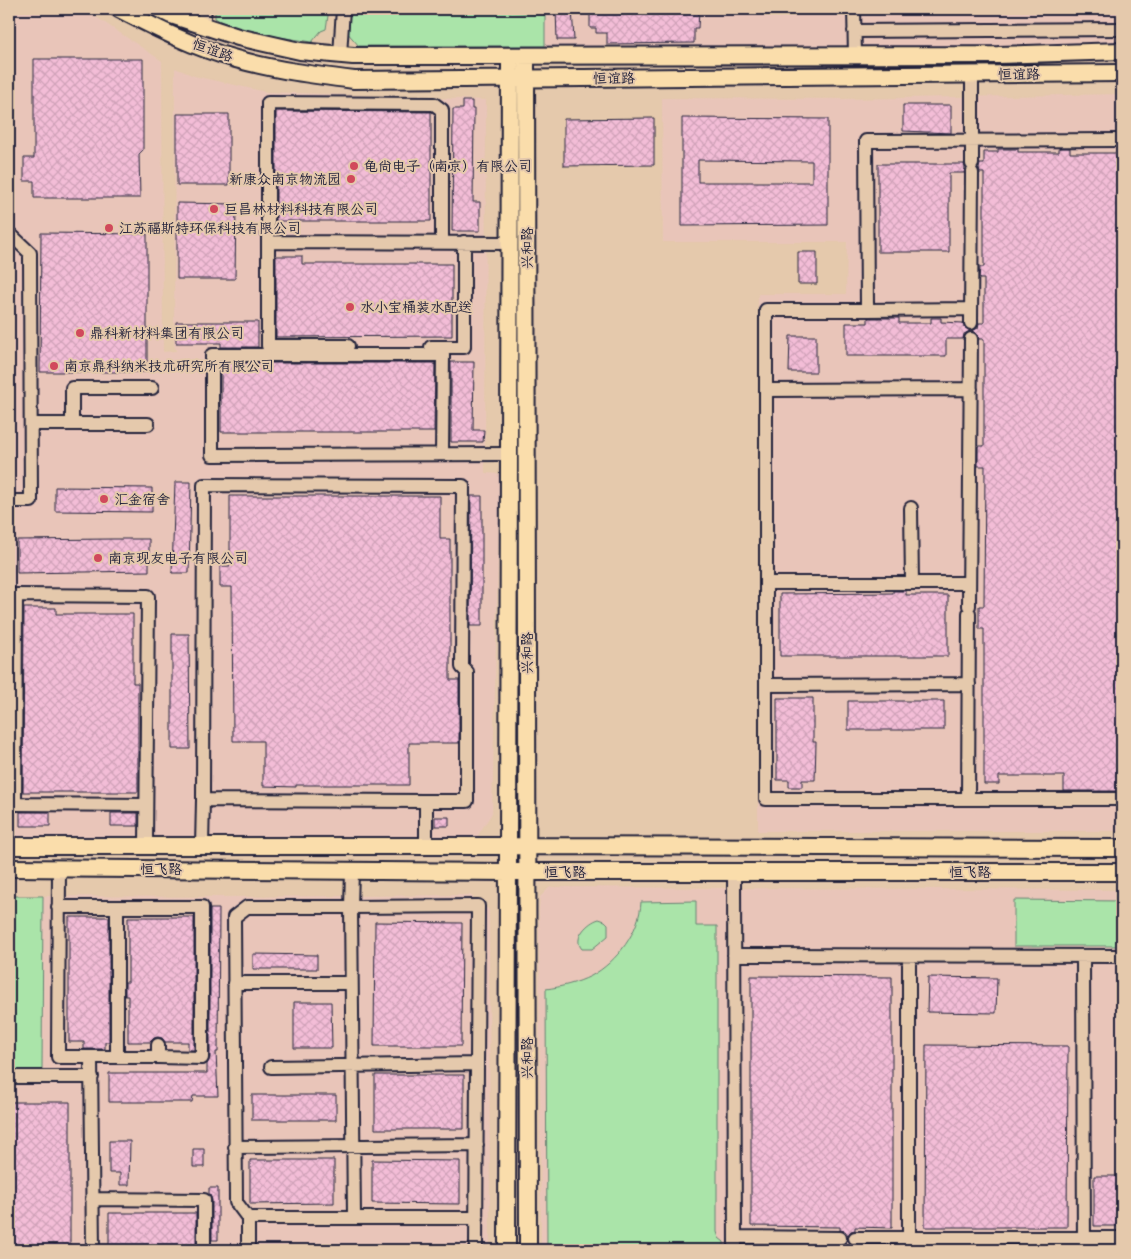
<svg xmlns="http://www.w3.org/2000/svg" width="1131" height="1259" viewBox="0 0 1131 1259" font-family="Delius,'LXGW WenKai TC',sans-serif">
  <defs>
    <pattern id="building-cross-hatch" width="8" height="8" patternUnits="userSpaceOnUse" patternTransform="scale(1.25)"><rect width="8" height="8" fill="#f3bdd7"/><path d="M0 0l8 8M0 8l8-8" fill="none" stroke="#d0a2b9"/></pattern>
  </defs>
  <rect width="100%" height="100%" fill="#e5c9ac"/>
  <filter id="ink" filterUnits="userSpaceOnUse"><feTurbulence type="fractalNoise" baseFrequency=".02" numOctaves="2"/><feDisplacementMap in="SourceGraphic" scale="10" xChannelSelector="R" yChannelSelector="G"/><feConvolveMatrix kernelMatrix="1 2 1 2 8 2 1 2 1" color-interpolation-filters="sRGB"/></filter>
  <g filter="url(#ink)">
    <path fill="#e9c5b9" d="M9,9h75l78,52 1,291 13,-1 -2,-7 1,-276 19,8 72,16 220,8 -1,373 15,1 -8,339 -15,24 -468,-1z
      M489,9h633v39l-577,-2v-31z
      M1122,94v737h-364v-537h88l1,-52h-184l-1,-144 183,1z
      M550,887l572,3v360h-581l-2,-340 1,-13z
      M470,895l19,15 1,340h-481v-180h33l1,-174 178,1z"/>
    <path fill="#aae4a9" stroke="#668372" d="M215,9h114l-3,20 -5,2 -9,11c-25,-4 -77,-10 -97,-24z
      M349,9h140l56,6v31h-186l-13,-15z
      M9,896h34l-1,174h-33z
      M1014,900l108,1v45h-108z
      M696,901v25h21v306l2,6 5,4v8h-177l-1,-261c15,-2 31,-6 45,-13 26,-14 49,-45 50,-74z
      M599,919l6,2 3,3v12l-16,13h-10c-10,-11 6,-27 17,-30z"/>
    <path fill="url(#building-cross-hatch)" stroke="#22223b" fill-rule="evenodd" d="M556,9h16l2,31h-17z
      M590,9l109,1 -1,18h-4v15l-87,1v-11h-11v-5h-6z
      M34,59h109v91l-4,4 1,44h-106v-17h-10v-23h10z
      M463,101h9v8h2l-1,93h7v29h-28l1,-122h10z
      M903,105h48v28l-48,-2z
      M276,111l155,1v109h-155z
      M177,114h52v71h-52z
      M654,118v47l-90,1v-47z
      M682,118l146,1v106l-146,1zM698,160l114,1v21h-114z
      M1059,148h11v5h52v638h-58v-15h-65v8h-15v-155h-5v-23h5l1,-140h-7v-20h6v-107h-5l-1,-4 -6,-4 6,-3 1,-5h5v-44h-5l1,-12h4v-94h-4l-1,-4 1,-5h4v-12h14v-3h20v3h41z
      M878,164h86l1,4 -1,5h-15v79h-71z
      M177,203l59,1 -1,75h-58z
      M41,233l106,1v138h-107z
      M798,252h19v32h-19z
      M276,256h26v8h150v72l-176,1z
      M868,318h31v5h32v-5h10v4l22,1 1,4 6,4 -6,3 -1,5h-17v17h-100v-33h22z
      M176,322h82v25h-37v-4h-45z
      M790,336h26v36h-27z
      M451,362h23l-1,68h11l-1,12h-32z
      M221,363h214l-1,69h-213z
      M175,482h16l-2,91h-17z
      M55,487l97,1v24l-97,-1z
      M230,496h210v43h10v141h9v63h-50v42h-113v2l-33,-1v-45h-30l-1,-154h-12v-21h10z
      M471,496h11v130h-12z
      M113,539h36v32l-132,2v-33z
      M893,591h13v4h42v61h-168v-62l113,-1z
      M24,608h32v6h77v69h5v109h-115z
      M172,634h17l1,115h-18z
      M777,698h36v44h3l-1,38h-13v7h-13v-7h-12z
      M848,701h96v29h-96z
      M20,812h30v14h-30z
      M111,813h27v13h-27z
      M435,817h14v9h-14z
      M210,909h9l-1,143h-2l2,44h-25l-1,6h-83v-29h98v-9l3,-6z
      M69,917h40v125h-4v7h-21v-7h-15z
      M128,917h66v133h-6v-8h-23l-3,-4 -4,-1 -4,1 -4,4h-22v-46h-3v-14h3z
      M375,922l87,1 -1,123h-87z
      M253,954l64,1v14h-64z
      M751,976l141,1v251l-37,-1v3l-4,1 -3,4 -3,-4 -5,-1v-3l-89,-1z
      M928,977l69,1 -1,35 -69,-1z
      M294,1002h37l1,46h-38z
      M926,1045l142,1 -1,181h-142z
      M375,1075h89v54h-89z
      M252,1095h84v25h-84z
      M9,1102h61v148h-61z
      M109,1141h21l-1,44h-9v-12h-11z
      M193,1149h11v18h-11z
      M250,1160h84v43l-84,1z
      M372,1160l88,1v43l-88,-1z
      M1094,1176h28v50h-28z
      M209,1188h9v52h-6v-40l-3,-7z
      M109,1213h87v37h-87z"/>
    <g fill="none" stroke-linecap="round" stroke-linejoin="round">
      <g stroke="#22223b" stroke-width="16">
        <path id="minor" d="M854,9l1,46
          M203,25l2,-16
          M854,31l268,-2
          M340,55l3,-46
          M972,75v89
          M1122,140l-256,1 1,169h-101v489h356
          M9,233l21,20 1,248h-22
          M268,242v-139l166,1 8,6v132
          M867,310l104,-1
          M971,323l1,-150
          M348,346h-80v-104l242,1
          M431,347h33v-105
          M766,390l205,-1
          M31,424h117
          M72,424v-36h80
          M442,454l1,-99h-231v100l297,-1
          M911,508l1,75
          M766,583h203
          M969,606l2,-267
          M766,685l203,-1
          M968,799l1,-186
          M426,801l-223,-1 1,-315 259,1 -1,181 5,5v129h-41v45
          M146,846l2,-250 -132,-1 -1,209 131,1
          M202,846l1,-46
          M59,869l-1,188h100v-12
          M734,872l1,378
          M58,907h144v151l-44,-1
          M734,955l388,1
          M909,956v294
          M1083,956l1,294
          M234,983h117
          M91,1057l2,193
          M117,1057v-150
          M271,1067l206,-3 -1,186
          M9,1077h83
          M235,1147l242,-2
          M92,1199l112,1v50
          M354,1217l-3,-310 127,-1 -1,158
          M248,1218h229
          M735,1237l105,1
          M855,1238h267
          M248,1250v-32l-12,-16 -2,-285 13,-10h104l1,-36"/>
      </g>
      <g stroke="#22223b" stroke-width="20">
        <path id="major" d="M119,9c37,19 76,39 117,50 39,11 78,16 118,21l768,-7
          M159,9l12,6 67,22 62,14 53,5 645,-1 124,-4
          M526,56l2,1194
          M9,846h499l614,2
          M9,868l500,4h613
          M507,1250l3,-1194"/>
      </g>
      <use href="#minor" stroke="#e5c9ac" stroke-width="12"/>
      <use href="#major" stroke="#faddab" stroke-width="16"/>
    </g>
  </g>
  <g fill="#d1495b" stroke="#e5c9ac" stroke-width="2">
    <circle cx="354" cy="166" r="5"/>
    <circle cx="351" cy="179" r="5"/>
    <circle cx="214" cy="209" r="5"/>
    <circle cx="109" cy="228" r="5"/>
    <circle cx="350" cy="307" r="5"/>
    <circle cx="80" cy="333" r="5"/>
    <circle cx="54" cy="366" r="5"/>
    <circle cx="104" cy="499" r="5"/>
    <circle cx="98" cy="558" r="5"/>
  </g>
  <g text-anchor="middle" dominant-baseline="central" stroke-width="4" stroke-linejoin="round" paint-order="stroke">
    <g font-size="14" fill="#22223b" stroke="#e5c9ac">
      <text transform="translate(213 50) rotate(20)">恒谊路</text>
      <text transform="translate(1019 74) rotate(-1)">恒谊路</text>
      <text transform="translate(614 78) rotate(-1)">恒谊路</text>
      <text transform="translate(527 248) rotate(-90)">兴和路</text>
      <text transform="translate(527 653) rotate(-90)">兴和路</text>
      <text x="161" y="869">恒飞路</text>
      <text x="565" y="872">恒飞路</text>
      <text x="970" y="872">恒飞路</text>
      <text transform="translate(527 1058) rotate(-90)">兴和路</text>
    </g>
    <g font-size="14" fill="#22223b" stroke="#e5c9ac" text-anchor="start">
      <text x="364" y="166">龟尚电子（南京）有限公司</text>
      <text x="341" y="179" text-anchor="end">新康众南京物流园</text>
      <text x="224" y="209">巨昌林材料科技有限公司</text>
      <text x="119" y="228">江苏福斯特环保科技有限公司</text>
      <text x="360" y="307">水小宝桶装水配送</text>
      <text x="90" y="333">鼎科新材料集团有限公司</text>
      <text x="64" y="366">南京鼎科纳米技术研究所有限公司</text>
      <text x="114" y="499">汇金宿舍</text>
      <text x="108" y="558">南京现友电子有限公司</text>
    </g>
  </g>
  <rect width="1131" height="1259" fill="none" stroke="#e5c9ac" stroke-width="30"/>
  <rect x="15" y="15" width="1101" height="1229" fill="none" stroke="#22223b" stroke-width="2" filter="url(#ink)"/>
</svg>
